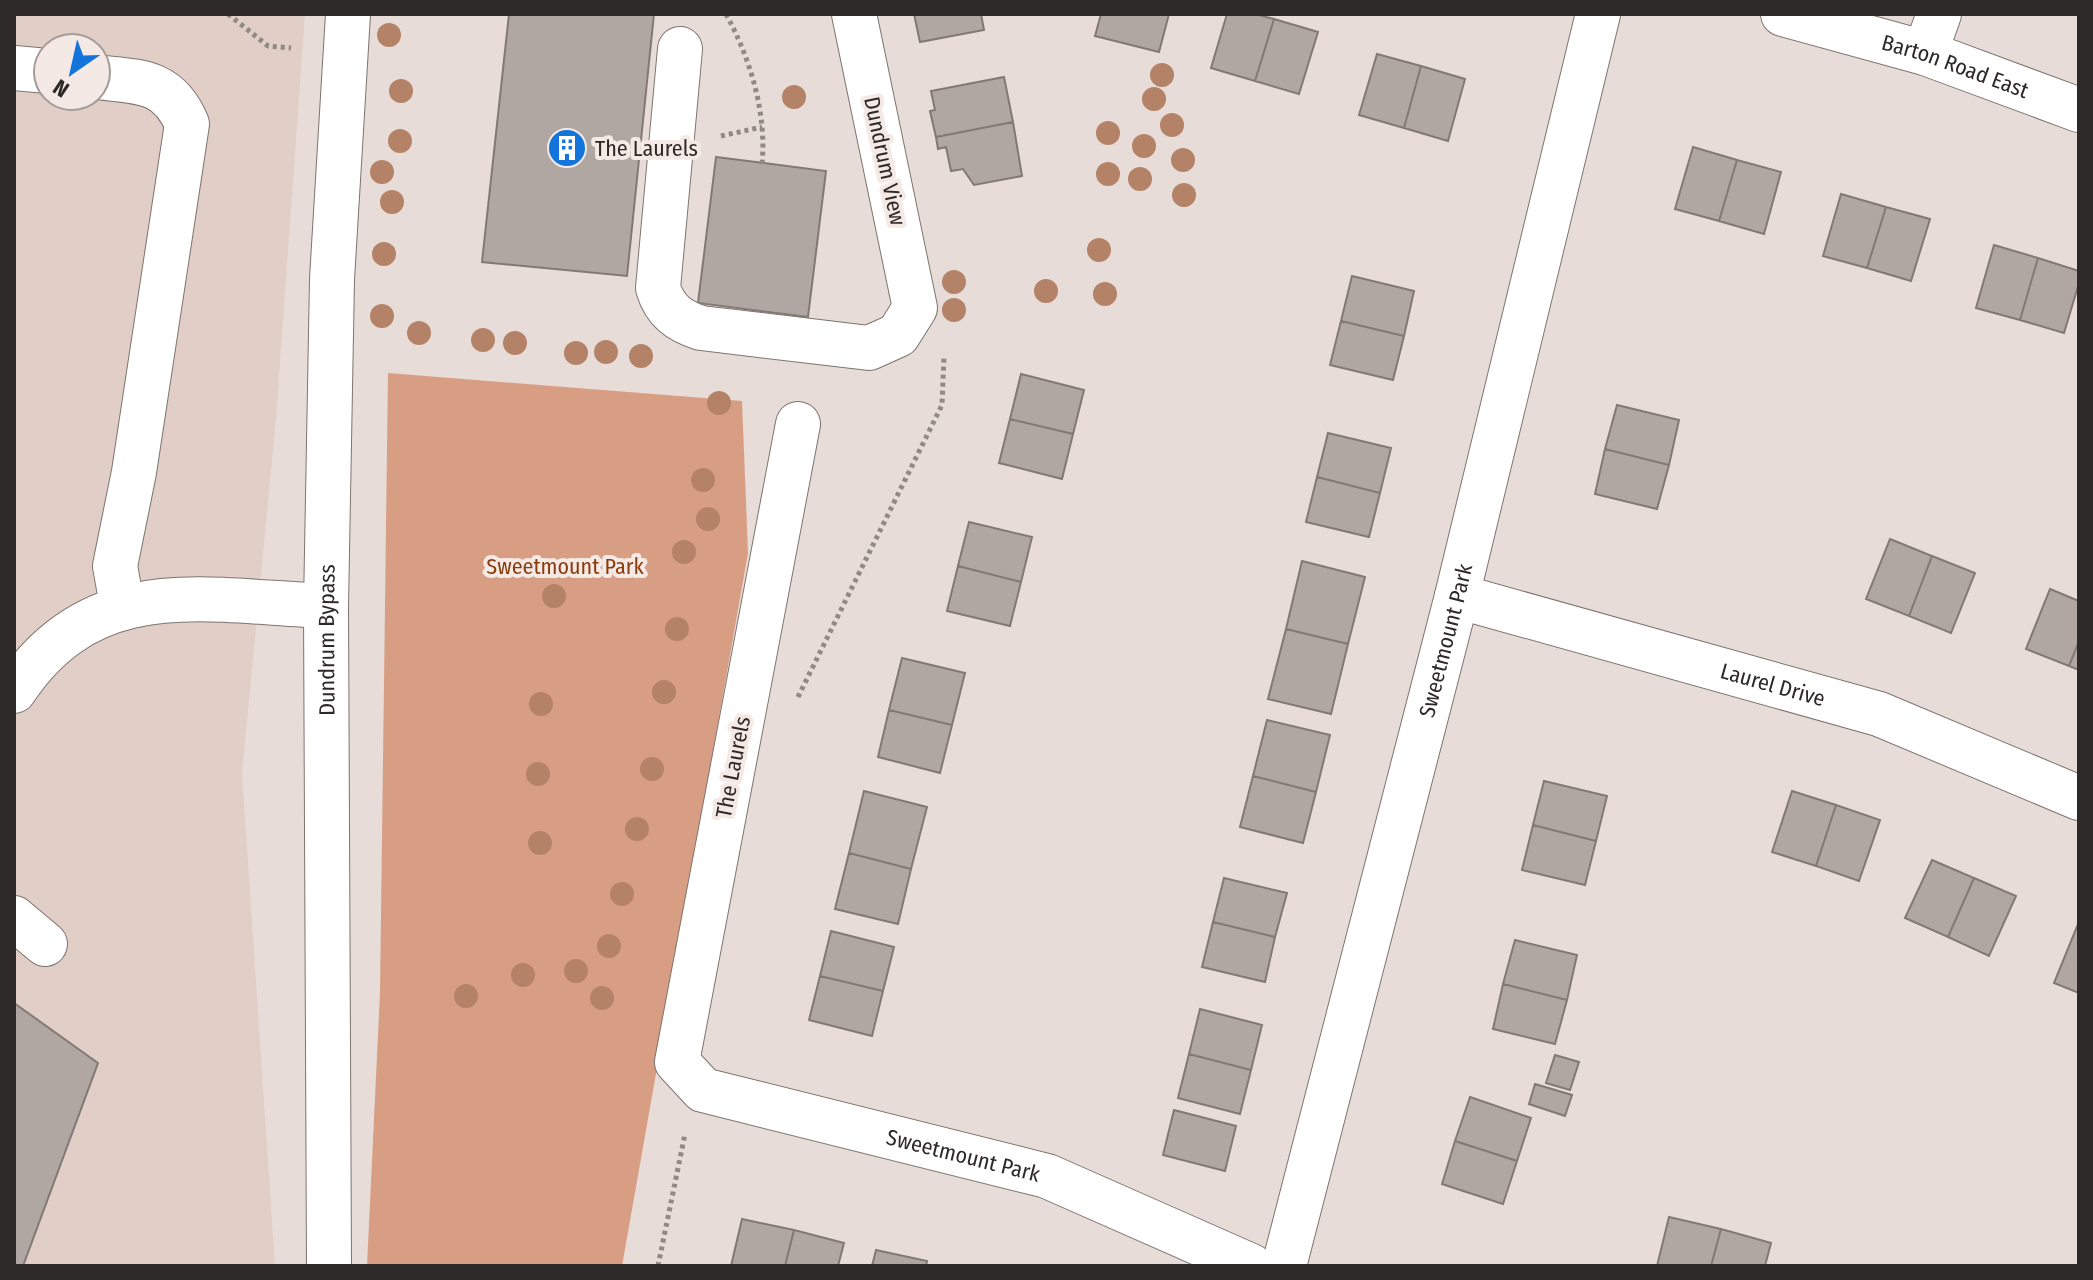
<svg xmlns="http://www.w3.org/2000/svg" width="2093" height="1280" viewBox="0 0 2093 1280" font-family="'Fira Sans Condensed',sans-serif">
  <rect width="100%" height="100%" fill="#e7dcd7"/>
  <path fill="#e1cec6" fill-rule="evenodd" d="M14,14h291l-29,404 -34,355 33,493h-261zM48,48h48v48h-48z"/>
  <path fill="#d79e84" d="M388,373l354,28 6,152 -126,713h-255l13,-273z"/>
  <path fill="#b1a7a2" stroke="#827975" stroke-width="2" d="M509,14h145l-27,262 -145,-14z
    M914,14h67l3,16 -64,12z
    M1101,14h68l-10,38 -64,-16z
    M1227,14h28l19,5 -19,62 -44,-13z
    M1274,19l44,13 -19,62 -44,-13z
    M1377,54l44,12 -17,62 -45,-13z
    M1421,66l44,13 -17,62 -44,-13z
    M1004,77l9,45 -77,15 -6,-26 5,-1 -4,-19z
    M1013,122l9,54 -48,9 -11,-16 -12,2 -5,-24 -8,2 -2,-12z
    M1693,147l44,13 -18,61 -44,-12z
    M716,157l110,14 -18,146 -110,-14z
    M1737,160l44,12 -17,62 -45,-13z
    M1841,194l45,13 -19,61 -44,-12z
    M1886,207l44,12 -19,62 -44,-13z
    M1994,245l44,13 -18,62 -44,-12z
    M2038,258l41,13v12l-15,50 -44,-13z
    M1352,276l62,15 -10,45 -63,-15z
    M1341,321l63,15 -11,44 -63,-15z
    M1021,374l63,16 -11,44 -63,-15z
    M1617,405l62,15 -10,45 -64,-16z
    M1010,419l63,15 -11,45 -63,-16z
    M1328,433l63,15 -11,45 -63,-16z
    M1605,449l64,16 -12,44 -62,-15z
    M1317,477l63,16 -11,44 -63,-15z
    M969,522l63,15 -11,45 -63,-16z
    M1890,539l42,17 -23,60 -43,-17z
    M1932,556l43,17 -24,60 -42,-17z
    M1302,561l63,16 -17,67 -62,-15z
    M958,566l63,16 -11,44 -63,-15z
    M2050,589l29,12v40l-10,25 -43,-17z
    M1286,629l62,15 -17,70 -63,-15z
    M2079,641v29l-10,-4z
    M902,658l63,15 -13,52 -63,-15z
    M889,710l63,15 -12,48 -62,-16z
    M1267,720l63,15 -14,57 -63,-16z
    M1253,776l63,16 -13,51 -63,-16z
    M1544,781l63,15 -11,45 -63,-16z
    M864,791l63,16 -16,62 -62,-16z
    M1792,791l44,14 -20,61 -44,-14z
    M1836,805l44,15 -21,61 -43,-15z
    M1533,825l63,16 -11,44 -63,-15z
    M849,853l62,16 -13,55 -63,-15z
    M1932,860l42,18 -26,59 -43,-19z
    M1224,878l63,15 -12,44 -62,-15z
    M1974,878l42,18 -27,60 -41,-19z
    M1213,922l62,15 -10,45 -63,-15z
    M2078,924h1v69l-25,-10z
    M831,931l63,16 -11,44 -63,-15z
    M1515,940l62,15 -10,45 -64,-16z
    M820,976l63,15 -11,45 -63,-16z
    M1503,984l64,16 -12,44 -62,-15z
    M14,1003l84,60 -75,203h-9z
    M1200,1009l62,16 -11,45 -62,-16z
    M1189,1054l62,16 -11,44 -62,-16z
    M1555,1055l24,7 -9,28 -24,-7z
    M1535,1084l37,11 -7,21 -36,-12z
    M1470,1097l61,21 -14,43 -62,-20z
    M1174,1110l62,16 -11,45 -62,-16z
    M1455,1141l62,20 -14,43 -61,-20z
    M1669,1217l52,12 -10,37h-54z
    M742,1219l52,11 -9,36h-54z
    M1721,1229l50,14 -6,23h-54z
    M794,1230l50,13 -6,23h-53z
    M876,1250l51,11 -1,5h-54z"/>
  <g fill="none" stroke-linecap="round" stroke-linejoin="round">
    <g stroke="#7e7470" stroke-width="46">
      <g id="minor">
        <path id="s1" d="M1783,14l142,39 154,57"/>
        <path d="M680,49l-22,239c7,23 21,33 43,40l168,20 29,-13 17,-27 -61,-294"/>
        <path d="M1925,53l14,-39"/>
        <path d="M14,68l34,3"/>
        <path d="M96,77c43,5 72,2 91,47l-53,348 -19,94 7,39"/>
        <path id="s2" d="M798,424l-121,638 26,28 344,86 204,90"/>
        <path id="s3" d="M1457,596l422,118 200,84"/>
        <path d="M14,691c79,-119 189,-90 312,-85"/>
        <path d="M14,918l31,26"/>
        <path id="s4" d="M1284,1266l173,-670 141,-582"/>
      </g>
    </g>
    <g stroke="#7e7470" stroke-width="46">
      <g id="major">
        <path id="s5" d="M329,1266l-3,-660 6,-327 16,-265"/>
      </g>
    </g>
    <path stroke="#918986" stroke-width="5" stroke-dasharray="4 4" stroke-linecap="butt" d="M228,14l40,32 23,2
      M726,14c24,44 41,99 36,150
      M721,136l41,-9
      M798,697l144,-292 2,-49
      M658,1266l27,-132"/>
    <use href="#minor" stroke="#fff" stroke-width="44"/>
    <use href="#major" stroke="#fff" stroke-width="44"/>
  </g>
  <g fill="#b48367">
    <circle cx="389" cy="35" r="12"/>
    <circle cx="1162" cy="75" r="12"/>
    <circle cx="401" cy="91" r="12"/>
    <circle cx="794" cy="97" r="12"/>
    <circle cx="1154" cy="99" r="12"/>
    <circle cx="1172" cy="125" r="12"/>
    <circle cx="1108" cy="133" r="12"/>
    <circle cx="400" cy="141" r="12"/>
    <circle cx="1144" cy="146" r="12"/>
    <circle cx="1183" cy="160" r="12"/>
    <circle cx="382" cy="172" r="12"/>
    <circle cx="1108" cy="174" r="12"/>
    <circle cx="1140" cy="179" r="12"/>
    <circle cx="1184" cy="195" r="12"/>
    <circle cx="392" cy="202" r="12"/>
    <circle cx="1099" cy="250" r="12"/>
    <circle cx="384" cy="254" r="12"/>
    <circle cx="954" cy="282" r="12"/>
    <circle cx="1046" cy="291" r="12"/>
    <circle cx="1105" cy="294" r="12"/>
    <circle cx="954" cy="310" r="12"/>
    <circle cx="382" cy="316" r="12"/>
    <circle cx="419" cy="333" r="12"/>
    <circle cx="483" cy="340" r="12"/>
    <circle cx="515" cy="343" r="12"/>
    <circle cx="606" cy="352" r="12"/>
    <circle cx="576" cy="353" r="12"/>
    <circle cx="641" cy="356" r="12"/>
    <circle cx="719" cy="403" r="12"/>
    <circle cx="703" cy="480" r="12"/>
    <circle cx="708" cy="519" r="12"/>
    <circle cx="684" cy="552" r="12"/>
    <circle cx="554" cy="596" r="12"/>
    <circle cx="677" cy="629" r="12"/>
    <circle cx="664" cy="692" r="12"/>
    <circle cx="541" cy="704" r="12"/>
    <circle cx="652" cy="769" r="12"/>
    <circle cx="538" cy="774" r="12"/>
    <circle cx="637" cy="829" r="12"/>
    <circle cx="540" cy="843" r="12"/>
    <circle cx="622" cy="894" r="12"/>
    <circle cx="609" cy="946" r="12"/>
    <circle cx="576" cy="971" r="12"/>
    <circle cx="523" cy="975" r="12"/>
    <circle cx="466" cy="996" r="12"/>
    <circle cx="602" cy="998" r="12"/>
  </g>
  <defs>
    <g id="building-disc" transform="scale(2)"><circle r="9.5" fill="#1374dc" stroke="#f4e9e5"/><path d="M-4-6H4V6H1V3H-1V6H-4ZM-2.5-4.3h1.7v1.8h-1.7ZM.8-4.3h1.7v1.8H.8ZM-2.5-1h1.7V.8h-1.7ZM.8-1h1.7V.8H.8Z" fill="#fff"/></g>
  </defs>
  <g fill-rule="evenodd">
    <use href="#building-disc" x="567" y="148"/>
  </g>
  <g text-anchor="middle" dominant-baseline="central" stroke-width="8" stroke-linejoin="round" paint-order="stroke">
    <g font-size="22" fill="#2d2928" stroke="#f4e9e5">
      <text stroke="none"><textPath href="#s1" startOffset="180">Barton Road East</textPath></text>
      <text transform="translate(885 161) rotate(78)">Dundrum View</text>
      <text stroke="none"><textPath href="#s5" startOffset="626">Dundrum Bypass</textPath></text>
      <text stroke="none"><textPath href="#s4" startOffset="646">Sweetmount Park</textPath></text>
      <text stroke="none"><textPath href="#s3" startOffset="328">Laurel Drive</textPath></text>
      <text transform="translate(733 767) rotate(-79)">The Laurels</text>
      <text stroke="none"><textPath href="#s2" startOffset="956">Sweetmount Park</textPath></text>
    </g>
    <g font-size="22" fill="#2d2928" stroke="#f4e9e5" text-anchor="start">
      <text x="595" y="148">The Laurels</text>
    </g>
    <g font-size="22" fill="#8b3b0c" stroke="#f4e9e5">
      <text x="565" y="566">Sweetmount Park</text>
    </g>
  </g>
  <rect width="2093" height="1280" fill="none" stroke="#2d2928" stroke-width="32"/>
  <g transform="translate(72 72) rotate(214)"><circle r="38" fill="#f4e9e5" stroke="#a49c99" stroke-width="2"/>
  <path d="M0-6L14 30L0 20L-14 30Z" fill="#1374dc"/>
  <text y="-12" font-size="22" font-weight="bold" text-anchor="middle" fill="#2d2928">N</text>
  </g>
</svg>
